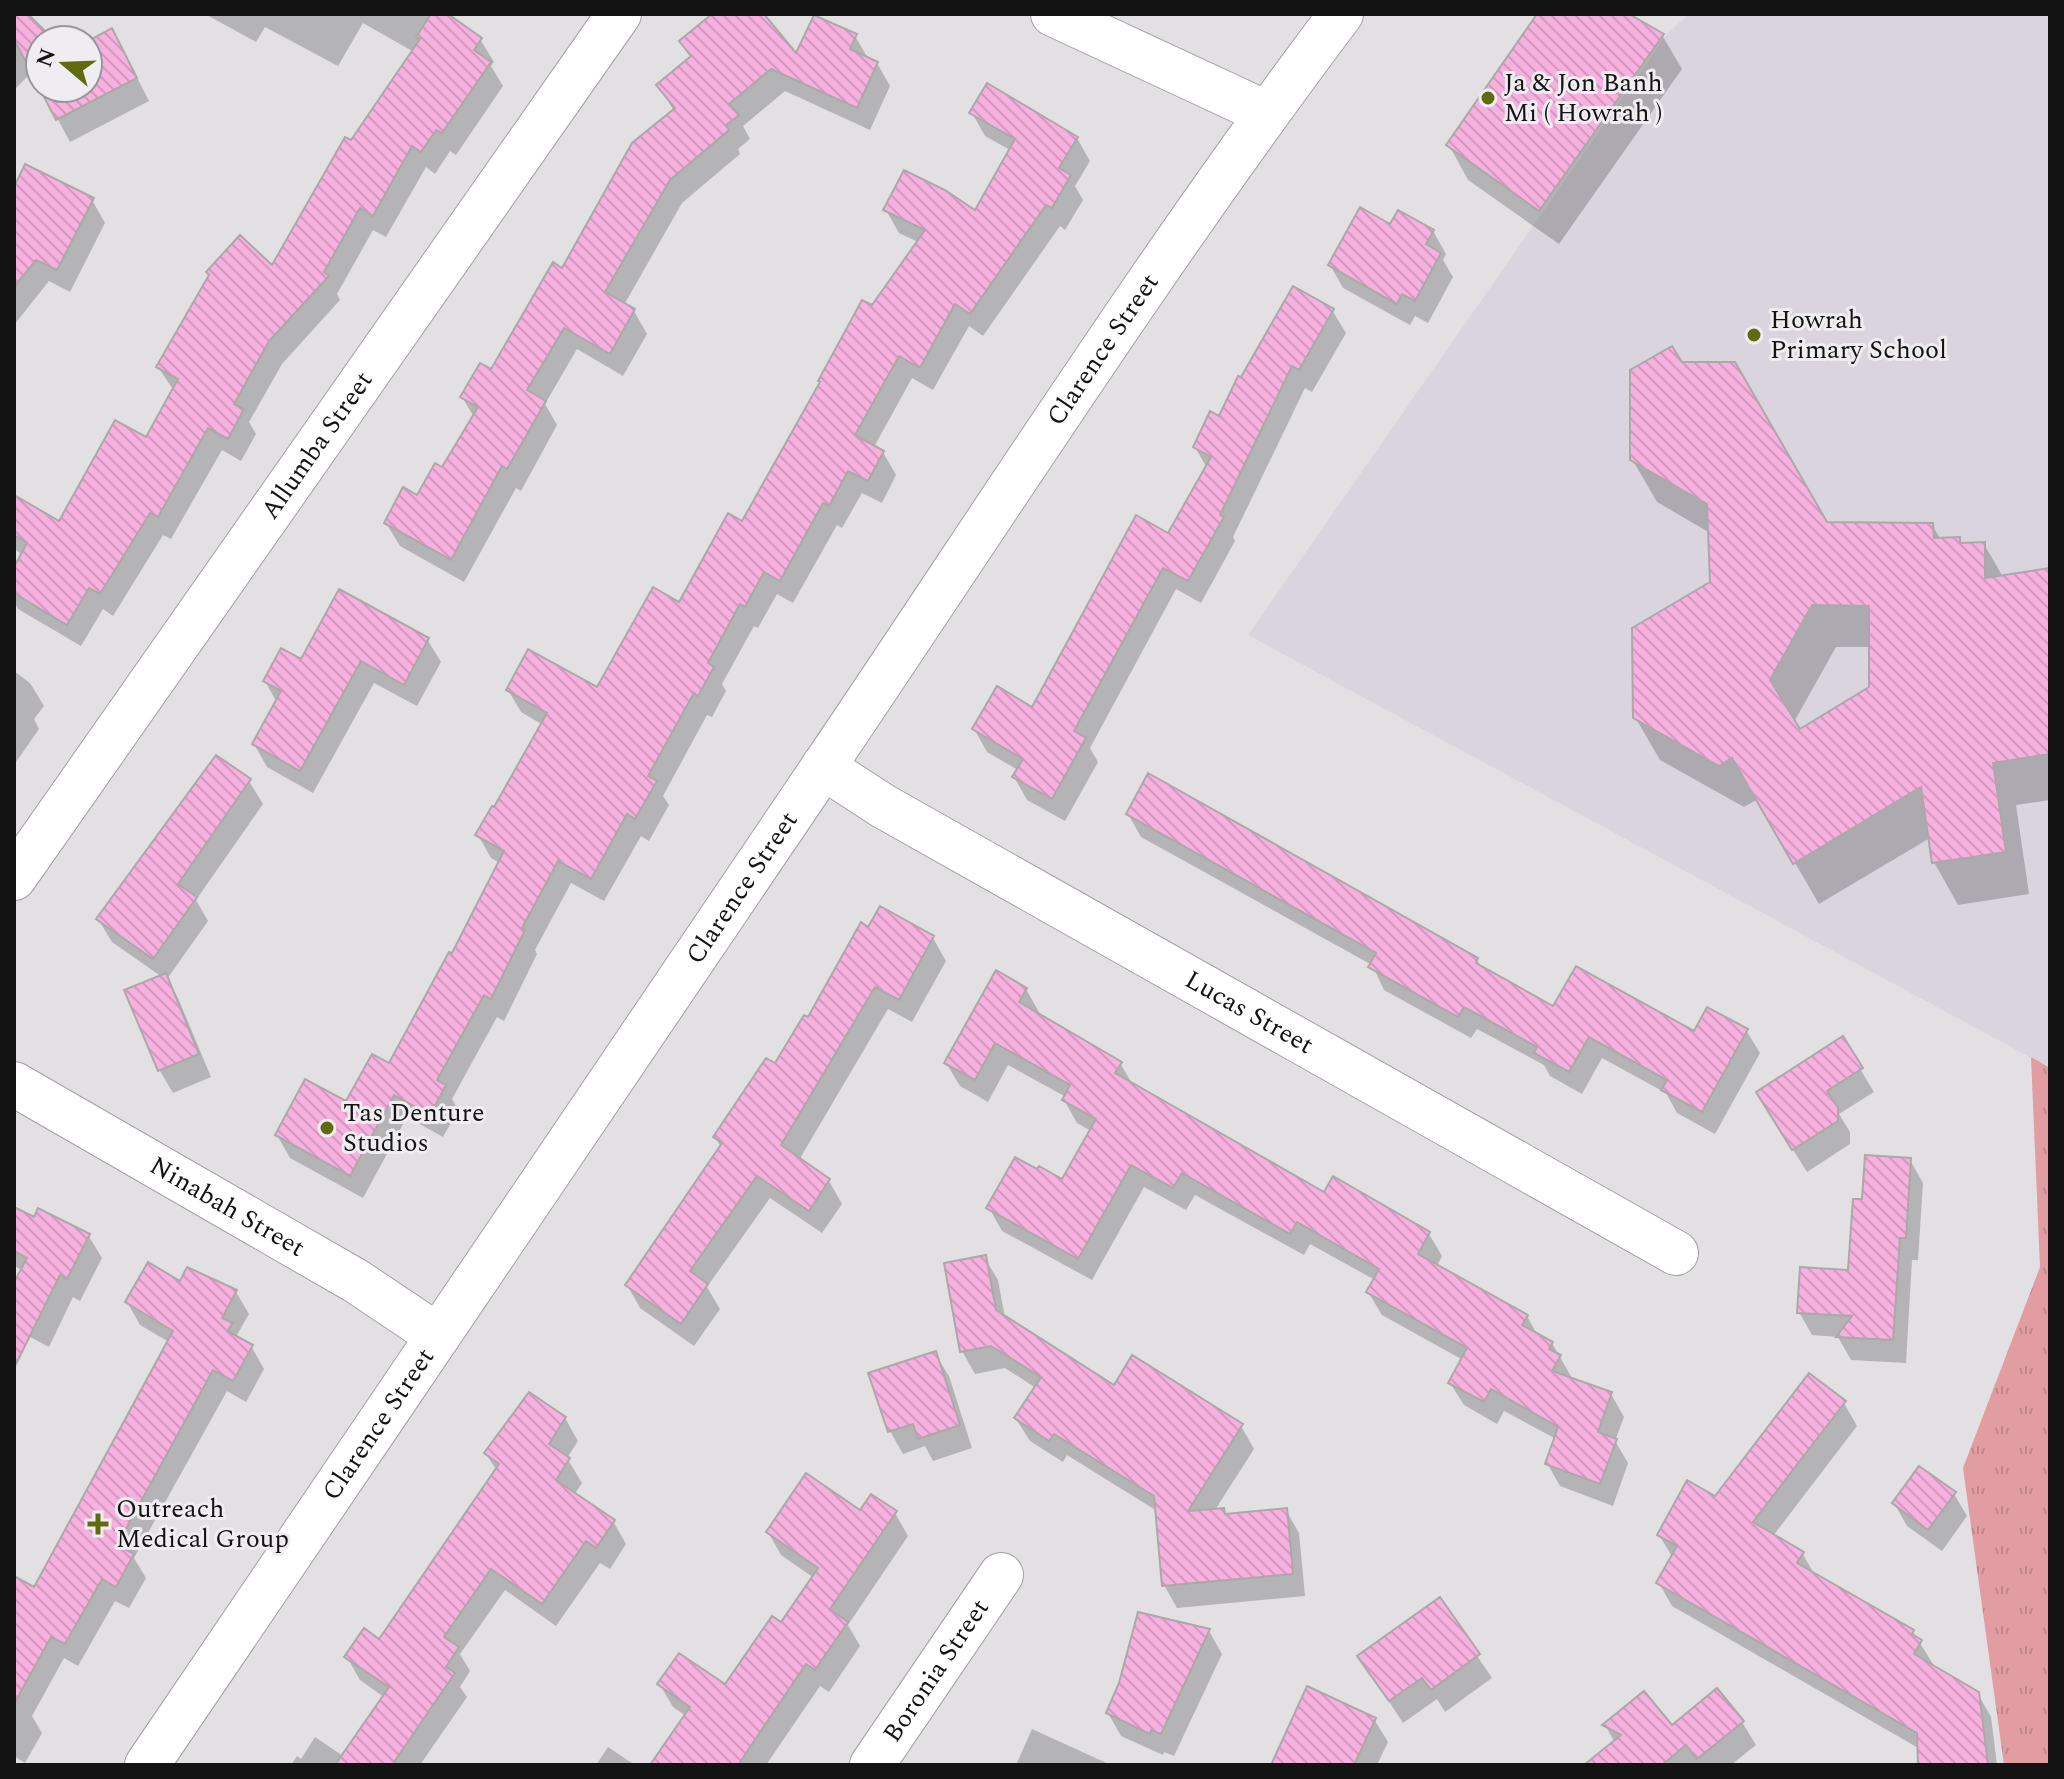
<svg xmlns="http://www.w3.org/2000/svg" width="2064" height="1779" viewBox="0 0 2064 1779" font-family="Spectral,serif">
  <defs>
    <pattern id="park-tufts" width="24" height="20" patternUnits="userSpaceOnUse" patternTransform="scale(2)"><rect width="24" height="20" fill="#e19da2"/><path d="M3 7l-1-3M5 7V3M7 7l1-3M15 17l-1-3M17 17v-4M19 17l1-3" fill="none" stroke="#c0868b"/></pattern>
    <pattern id="building-back-hatch" width="6" height="6" patternUnits="userSpaceOnUse" patternTransform="scale(2)"><rect width="6" height="6" fill="#f7b1de"/><path d="M-1 5l2 2M0 0l6 6M5-1l2 2" fill="none" stroke="#d397be"/></pattern>
  </defs>
  <rect width="100%" height="100%" fill="#e2e0e3"/>
  <path fill="#d9d4de" d="M1689,14h361v1054l-802,-433 419,-601z"/>
  <path fill="url(#park-tufts)" d="M2031,1057l19,11v697h-46l-41,-297 77,-201z"/>
  <path fill="#0003" fill-rule="evenodd" d="M14,14h11l26,26h-11v45l-7,-14 -19,19z
    M205,14h239l36,25 14,23 -3,4 12,20 -47,69 -6,-4 -15,23 -9,-7 -40,70 -13,-7 -36,64 3,6 -58,64 -33,58 7,12 -15,27 -19,-11 -51,89 -8,-4 -50,81 -10,-7 -22,37 -63,-37 -4,-8v-30l9,-16 -9,-6v-52l46,27 87,-84 27,-49 -16,-24 115,-99 78,-125 63,-91 -51,-29 -25,43 -73,-39 -9,15z
    M715,14h46l36,43 58,-21 14,24 8,3 13,23 -20,44 -85,-39 -42,35 7,13 -12,10 2,5 -58,49 -58,102 10,6 13,23 -24,42 -46,-27 -32,55 12,21 -36,66 -5,-3 -52,94 -64,-36 -14,-23 32,-25 25,-28 31,-53 -12,-20 30,-25 182,-261 -16,-26 33,-27 -9,-16z
    M1540,14h85l37,21 20,34 -123,175 -91,-64 -19,-35z
    M88,43l37,11 24,47 -79,41 -29,-54h47z
    M972,113l105,25 13,23 -15,25 8,14 -18,30 -5,-4 -77,110 -14,-10 -36,64 -21,-12 -38,69 9,5 13,23 -14,28 -20,-10 -20,35 -5,-3 -44,78 -16,-9 -19,34 -4,-2 -32,58 4,7 -14,26 -5,-2 -44,81 6,9 -20,36 -8,-5 -37,65 -33,-18 -36,67 2,4 -33,67 -7,-4 -45,82 6,11 -15,27 -36,-20 -44,81 -73,-40 -13,-23 70,-31 42,-38 64,-110 47,-93 -9,-5 -13,-23 17,-25 48,-85 -22,-13 -13,-22h90l81,-86 64,-80 130,-216 45,-66 -19,-9 -13,-23 89,3 35,-63 -25,-14z
    M14,191l78,9 13,23 -35,69 -21,-11 -35,44z
    M1391,227l42,4 13,23 -3,6 10,17 -25,46 -13,-7 -5,9 -67,-37 -13,-23z
    M1332,310l14,23 -34,59 -7,-4 -72,149 2,4 -34,62 -25,-14 -86,159 8,14 -33,59 -38,-21 -13,-23 4,-7 -31,-18 -13,-23 59,-20 136,-173 38,-68 -12,-21 25,-28 22,-39z
    M1681,364l145,160 106,1 9,15 18,-1 3,6 22,-1 19,33 47,-7v230l-34,5 13,89 -71,11 -24,-43 -4,-24 -111,66 -61,-105 -14,8 -84,-47 -25,-43 77,-134 -2,-50 -53,-31 -25,-43zM1836,647h35v42l-72,43 -5,-10z
    M427,639l14,23 -24,44 -43,-23 -61,110 -46,-26 -13,-23 23,-41 -12,-22 37,-19z
    M14,671l16,12 14,23 -10,13 5,10 -25,36z
    M249,781l14,23 -67,96 12,21 -41,58 11,19 33,79 -38,16 -13,-22 -33,-80 35,-14 -50,-35 -14,-23z
    M1128,814l349,146 6,10 71,39 141,24 51,-3 14,23 -45,81 -38,-21 -11,-20 -64,-35 -20,36 -32,-18 -6,-11 -67,-36 -6,9 -87,-48 -12,-25 -231,-128z
    M869,929l64,9 13,23 -34,61 -24,-13 -89,151 30,21 13,23 -20,29 -52,-35 -63,89 13,22 -26,37 -54,-38 -13,-23 94,-138 -6,-10 61,-71z
    M1026,989l13,23 -2,3 83,48 13,22 191,110 105,39 13,22 -5,10 90,50 11,20 14,7 21,37 38,14 13,23 -9,24 13,22 -15,43 -53,-20 -13,-23 9,-24 -52,-28 -7,13 -33,-19 -14,-22 13,-23 -81,-45 -14,-23 7,-12 -65,-36 -6,11 -109,-60 -9,15 -42,-23 -52,93 -90,-49 -13,-23 74,-26 28,-51 -14,-8 -13,-23 2,-3 -58,-32 -20,37 -28,-16 -14,-23z
    M1842,1039l32,53 -35,22 11,18v12l-43,28 -36,-57z
    M1910,1160l13,23 -5,77h-6l-6,103 -55,-3 -13,-23 -26,-2 -13,-23 51,-40 14,-71z
    M14,1209l21,11 53,15 14,23 -22,43 -7,-4 -24,50 -32,-17 -3,-4v-39l8,-17 -8,-4z
    M984,1257l14,23 7,38 109,69 127,39 13,23 -39,61h8l3,6 60,-6 13,23 6,63 -128,12 -13,-23 -7,-74 -90,-56 -4,7 -33,-21 -14,-22 20,-31 -31,-20 -30,6 -13,-23z
    M181,1283l55,9 13,22 -12,21 4,6 10,5 13,23 -18,33 -19,-11 -93,167 12,20 -17,30 -14,-7 -37,65 -14,-8 -32,58 10,17 -17,30 -11,-7v-178l20,12 135,-248 -29,-17 -13,-23z
    M935,1354l14,22 23,72 -39,13 -8,-15 -22,8 -13,-23z
    M1844,1403l13,23 -84,110 29,17 14,24 97,55 20,32 -1,3 46,27 13,23 6,48h-74l-3,-16 -248,-143 -13,-23 14,-25 -14,-23 57,-37z
    M565,1418l13,23 -11,17 15,25 -8,12 39,26 13,23 -16,25 -10,-6 -44,63 -51,-36 -45,64 10,17 -10,16 7,10 -47,68h-129l6,-9 4,3 14,-22 28,19 41,-59 -24,-17 -13,-23 33,-16 117,-170 -11,-17z
    M1954,1494l13,22 -25,35 -35,-25 -13,-23z
    M860,1512l35,1 13,23 -60,89 12,21 -31,46 -9,-6 -54,79h-113l33,-49 -13,-9 -13,-22 66,1 55,-61 33,-47 -33,-23 -13,-23z
    M1439,1600l53,78 -47,34 -8,-13 -34,24 -43,-66z
    M1209,1631l13,23 -48,102 -10,-4 -1,3 -42,-19 -13,-23z
    M1374,1719l14,23 -11,23h-104z
    M1742,1722l14,23 -25,20h-139l23,-22 -10,-18 66,3z
    M1032,1729l79,36h-95z
    M608,1747l27,18h-39z"/>
  <path fill="url(#building-back-hatch)" stroke="#aca8aa" stroke-width="2" fill-rule="evenodd" d="M14,14h14l26,26h-14v48h48v-47l24,-13 25,50 -81,42 -42,-81z
    M431,14h17l34,24 -8,12 17,12 -49,71 -6,-3 -15,22 -9,-6 -39,70 -13,-8 -36,64 5,4 -60,65 -35,63 10,5 -16,30 -20,-11 -50,89 -8,-4 -50,81 -11,-6 -22,37 -53,-32v-26l13,-24 -13,-8v-40l45,26 56,-101 31,17 32,-58 -22,-12 53,-92 -3,-3 34,-37 32,30 73,-128 6,3 69,-101 -4,-2z
    M712,14h52l32,39 18,-38 43,19 -7,15 28,13 -21,46 -86,-39 -42,35 10,11 -13,10 3,5 -59,50 -65,112 30,17 -25,45 -46,-26 -37,62 19,11 -39,68 -5,-3 -51,94 -67,-37 19,-36 14,8 18,-32 7,4 36,-60 -18,-10 20,-34 11,6 62,-107 9,6 70,-125 43,-35 -19,-23 35,-29 -12,-15z
    M1537,14h92l35,20 -125,177 -93,-66z
    M987,83l91,54 -19,31 12,7 -19,33 -6,-3 -76,109 -15,-10 -35,64 -21,-12 -44,79 29,16 -16,30 -20,-10 -19,35 -6,-3 -43,78 -16,-9 -19,35 -5,-3 -32,59 6,4 -16,29 -4,-3 -46,83 9,5 -22,38 -8,-5 -36,65 -33,-18 -36,67 3,2 -34,69 -7,-4 -47,85 9,5 -16,30 -36,-20 -44,81 -75,-41 30,-56 41,22 26,-47 17,9 60,-111 3,1 52,-102 -29,-16 17,-29 2,1 53,-94 -41,-23 22,-41 69,38 56,-100 26,15 49,-89 14,8 78,-139 -2,-1 44,-81 10,5 53,-75 -42,-20 21,-40 41,20 30,20 40,-71 -46,-26z
    M25,164l69,34 -37,72 -21,-10 -22,27v-100z
    M1360,207l30,17 8,-14 36,20 -8,14 15,9 -26,48 -13,-7 -5,10 -69,-39z
    M1293,286l41,23 -35,61 -7,-4 -72,149 4,2 -36,64 -25,-13 -89,163 12,7 -34,61 -40,-22 11,-18 -51,-30 25,-43 35,21 104,-192 32,18 43,-76 -18,-10 17,-36 9,5 19,-40 3,1z
    M1672,346l10,16h53l92,160 106,1 1,15 26,-1v6l25,-1v36l65,-10v186l-57,9 13,89 -74,11 -11,-76 -128,77 -61,-106 -13,8 -86,-48 -1,-90 78,-46 -3,-78 -77,-44v-90zM1812,605l57,1v81l-69,42 -30,-49z
    M339,589l90,49 -25,47 -43,-24 -61,110 -48,-27 29,-53 -18,-10 18,-33 20,11z
    M216,755l35,24 -73,105 19,13 -44,62 -57,-40z
    M1148,773l330,185 -2,5 77,43 23,-40 118,65 13,-24 41,22 -46,83 -41,-22 6,-10 -78,-43 -20,35 -35,-19 3,-6 -73,-40 -6,10 -90,-50 8,-14 -250,-139z
    M880,906l54,30 -35,64 -24,-13 -94,158 49,34 -21,32 -52,-35 -67,95 18,13 -27,40 -56,-39 97,-142 -9,-6 53,-79 9,5 29,-48 4,2 53,-95 7,5z
    M996,970l31,18 -8,14 103,60 -7,11 209,119 9,-16 97,56 -12,22 110,61 -6,10 31,17 -4,7 12,6 -9,16 60,21 -14,40 19,7 -17,45 -55,-20 13,-37 -67,-38 -7,13 -36,-19 19,-35 -101,-56 13,-23 -82,-47 -7,12 -108,-61 -9,15 -42,-23 -53,94 -92,-51 29,-51 22,12 2,-3 23,13 34,-60 -34,-19 8,-15 -75,-42 -20,37 -31,-17z
    M166,973l33,81 -41,17 -34,-81z
    M1843,1036l20,32 -36,23 11,17v13l-46,29 -36,-58z
    M1865,1155l46,3 -5,80h-6l-7,102 -57,-3 16,-21 -55,-3 3,-46 48,3 5,-71h9z
    M14,1207l20,10 4,-9 52,26 -23,45 -7,-4 -46,93v-86l13,-24 -13,-7z
    M986,1255l10,55 118,75 18,-30 111,69 -55,87 36,-3 1,6 62,-6 6,66 -131,12 -8,-90 -100,-62 -5,7 -35,-23 27,-41 -50,-31 -31,6 -16,-89z
    M148,1262l32,19 7,-14 50,23 -15,28 11,5 -6,8 26,14 -20,36 -20,-11 -96,175 17,9 -18,33 -14,-8 -37,65 -14,-7 -37,67v-128l20,11 139,-256 -48,-29z
    M936,1351l24,74 -42,14 -5,-15 -25,8 -20,-59z
    M1809,1373l37,28 -93,121 51,30 -7,11 117,67 -2,4 10,6 -8,14 65,38 9,73h-70l-1,-32 -261,-150 21,-37 -20,-11 30,-55 28,16z
    M529,1392l37,25 -17,27 21,14 -14,22 59,40 -19,28 -10,-7 -44,63 -51,-35 -47,68 15,10 -13,20 9,6 -63,92h-57l54,-78 -45,-30 20,-29 15,11 120,-175 -15,-11z
    M1919,1466l37,26 -28,38 -36,-27z
    M806,1473l54,37 11,-16 26,17 -67,98 18,13 -33,48 -9,-6 -68,101h-88l40,-58 -33,-23 22,-31 46,31 47,-68 9,6 37,-54 -52,-36z
    M1440,1597l40,57 -49,36 -9,-12 -33,23 -32,-45z
    M1138,1612l72,17 -49,105 -10,-4 -1,4 -44,-21 13,-30z
    M1307,1686l69,32 -22,47h-83z
    M1717,1688l27,33 -47,38 -11,-14 -24,20h-78l37,-30 -19,-10 42,-34 28,34z"/>
  <g fill="none" stroke-linecap="round" stroke-linejoin="round">
    <g stroke="#a1a0a3" stroke-width="46">
      <g id="minor">
        <path d="M1053,14l213,99"/>
        <path id="s1" d="M823,767l60,39 793,447"/>
        <path id="s2" d="M14,878l605,-864"/>
        <path id="s3" d="M14,1084l342,197 82,55"/>
        <path id="s4" d="M872,1765l129,-190"/>
      </g>
    </g>
    <g stroke="#a1a0a3" stroke-width="46">
      <g id="secondary">
        <path id="s5" d="M147,1765c225,-332 451,-663 675,-996 171,-253 335,-511 519,-755"/>
      </g>
    </g>
    <use href="#minor" stroke="#fff" stroke-width="44"/>
    <use href="#secondary" stroke="#fff" stroke-width="44"/>
  </g>
  <g fill="#626a0f" stroke="#efedf1" stroke-width="3">
    <circle cx="1488" cy="98" r="8"/>
    <circle cx="1754" cy="335" r="8"/>
    <circle cx="327" cy="1128" r="8"/>
    <path d="M94 1512h8v8h8v8h-8v8h-8v-8h-8v-8h8z"/>
  </g>
  <g text-anchor="middle" dominant-baseline="central" stroke-width="6" stroke-linejoin="round" paint-order="stroke">
    <g font-size="26" fill="#131314" stroke="#efedf1" text-anchor="start">
      <text x="1504" y="83">Ja &amp; Jon Banh<tspan x="1504" dy="30">Mi ( Howrah )</tspan></text>
      <text x="1770" y="320">Howrah<tspan x="1770" dy="30">Primary School</tspan></text>
      <text x="343" y="1113">Tas Denture<tspan x="343" dy="30">Studios</tspan></text>
      <text x="116" y="1509">Outreach<tspan x="116" dy="30">Medical Group</tspan></text>
    </g>
    <g font-size="26" fill="#131314" stroke="#efedf1">
      <text stroke="none"><textPath href="#s5" startOffset="1708">Clarence Street</textPath></text>
      <text stroke="none"><textPath href="#s2" startOffset="528">Allumba Street</textPath></text>
      <text stroke="none"><textPath href="#s5" startOffset="1060">Clarence Street</textPath></text>
      <text stroke="none"><textPath href="#s1" startOffset="492">Lucas Street</textPath></text>
      <text stroke="none"><textPath href="#s3" startOffset="246">Ninabah Street</textPath></text>
      <text stroke="none"><textPath href="#s5" startOffset="412">Clarence Street</textPath></text>
      <text stroke="none"><textPath href="#s4" startOffset="114">Boronia Street</textPath></text>
    </g>
  </g>
  <rect width="2064" height="1779" fill="none" stroke="#131314" stroke-width="32"/>
  <g transform="translate(64 64) rotate(289)"><circle r="38" fill="#efedf1" stroke="#979699" stroke-width="2"/>
  <path d="M0-6L14 30L0 20L-14 30Z" fill="#626a0f"/>
  <text y="-12" font-size="22" font-weight="bold" text-anchor="middle" fill="#131314">N</text>
  </g>
</svg>
